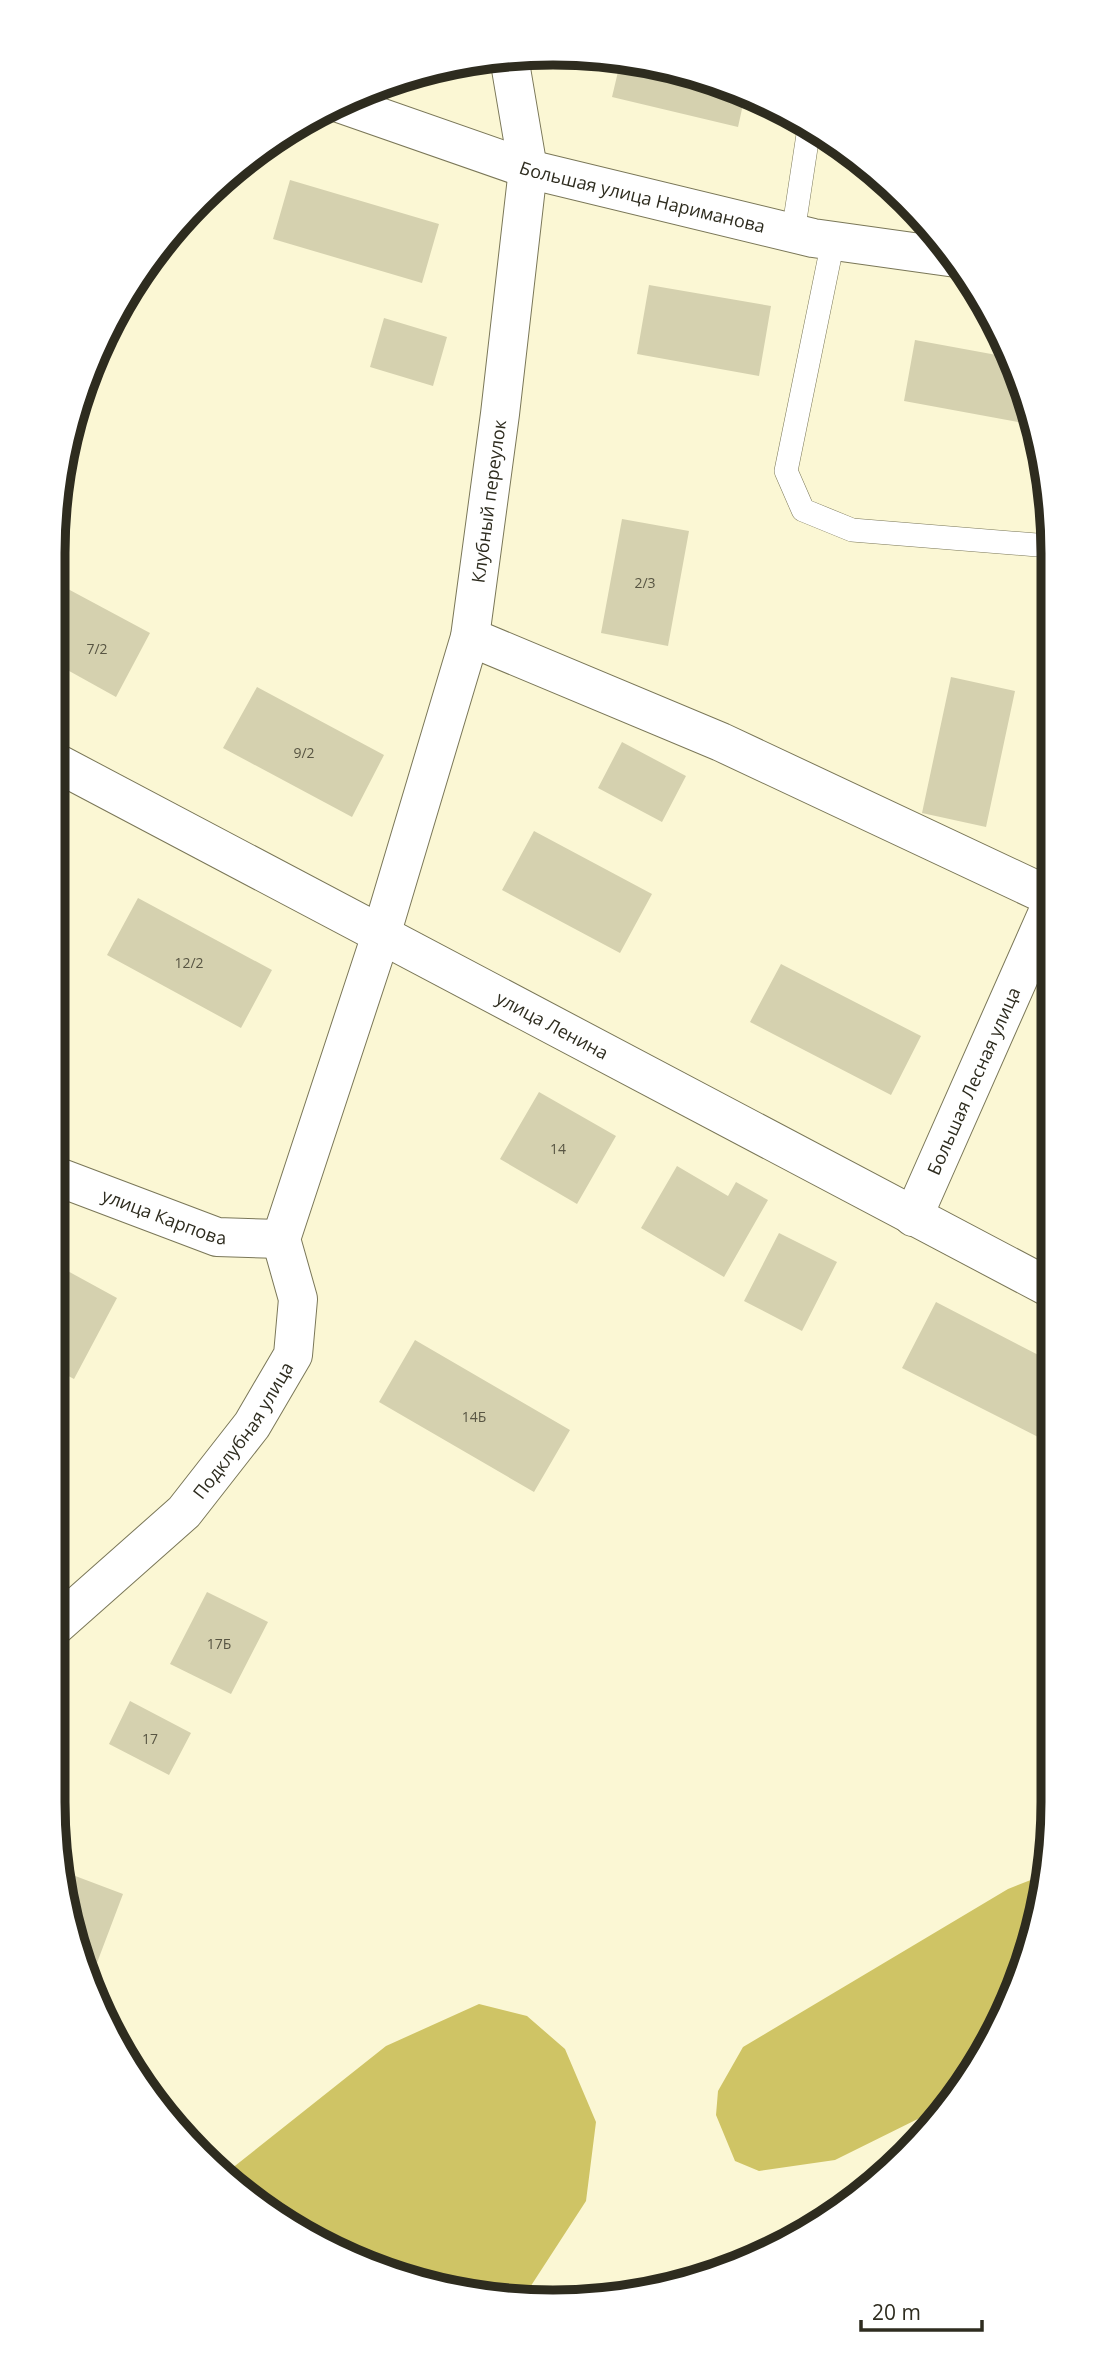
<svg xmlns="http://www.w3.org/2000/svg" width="1106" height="2355" viewBox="0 0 1106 2355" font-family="'Open Sans',sans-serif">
  <rect width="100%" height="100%" fill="#fbf7d4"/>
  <path fill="#cfc465" d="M1046,1874l-2,26 -28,93 -70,112 -111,55 -76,11 -24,-10 -19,-46 2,-24 25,-44 265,-158z
    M479,2004l48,12 38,33 31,73 -10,79 -61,94 -69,-2 -154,-58 -76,-62 160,-127z"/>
  <path fill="#d5d1af" d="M621,59l29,3 96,29 -8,36 -126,-30z
    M290,180l149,44 -17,59 -149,-44z
    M649,285l122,21 -12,70 -122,-22z
    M384,318l63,19 -14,49 -63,-19z
    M915,340l98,18 14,45 -4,20 -119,-22z
    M622,519l67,12 -21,115 -67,-13z
    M53,581l97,52 -34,64 -63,-35z
    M951,677l64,14 -29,136 -64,-14z
    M257,687l127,68 -32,62 -129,-69z
    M622,742l64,34 -24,46 -64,-34z
    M534,831l118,63 -32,59 -118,-63z
    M138,898l134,72 -31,58 -134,-73z
    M781,964l140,72 -30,59 -141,-73z
    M539,1092l77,44 -39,68 -77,-45z
    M677,1166l51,30 8,-14 32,18 -44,77 -83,-49z
    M779,1233l58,29 -35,69 -58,-30z
    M53,1263l64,35 -43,81 -21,-11z
    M936,1302l116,60v57l-10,20 -140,-71z
    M415,1340l155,90 -36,62 -155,-90z
    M207,1592l61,30 -37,72 -61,-30z
    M130,1701l61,32 -22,42 -60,-31z
    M70,1874l53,20 -31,82 -9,-4 -4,-9 -13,-79z"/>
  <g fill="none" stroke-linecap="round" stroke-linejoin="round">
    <g stroke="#7a7758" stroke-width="24">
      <path id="service" d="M793,233l16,-105
        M833,241l-47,230 17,39 49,20 197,16"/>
    </g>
    <g stroke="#7a7758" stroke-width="40">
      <g id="minor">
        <path id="s1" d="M339,103l189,66 285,69 143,20"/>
        <path d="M470,637l251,105 330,155"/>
        <path id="s2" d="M53,761l999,528"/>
        <path id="s3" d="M53,1175l164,62 64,2"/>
        <path id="s4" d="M913,1217l138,-312"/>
        <path id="s5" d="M53,1628l131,-116 68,-87 41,-70 5,-56 -17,-60 100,-304 89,-298 30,-223 28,-245 -19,-112"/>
      </g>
    </g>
    <use href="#service" stroke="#fff" stroke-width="23"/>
    <use href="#minor" stroke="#fff" stroke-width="38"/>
  </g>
  <g text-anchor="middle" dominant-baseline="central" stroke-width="5" stroke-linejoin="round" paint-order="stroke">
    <g font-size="14" fill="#585543">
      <text x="645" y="582">2/3</text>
      <text x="97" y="648">7/2</text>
      <text x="304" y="752">9/2</text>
      <text x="189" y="962">12/2</text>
      <text x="558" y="1148">14</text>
      <text x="474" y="1416">14Б</text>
      <text x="219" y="1643">17Б</text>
      <text x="150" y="1738">17</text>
    </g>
    <g font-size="18" fill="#2e2c1f" stroke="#fff">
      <text stroke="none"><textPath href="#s1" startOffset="318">Большая улица Нариманова</textPath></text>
      <text stroke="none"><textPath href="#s5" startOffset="1253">Клубный переулок</textPath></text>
      <text stroke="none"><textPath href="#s2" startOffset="565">улица Ленина</textPath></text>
      <text stroke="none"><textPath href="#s4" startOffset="149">Большая Лесная улица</textPath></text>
      <text stroke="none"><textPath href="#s3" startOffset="119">улица Карпова</textPath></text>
      <text stroke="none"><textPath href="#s5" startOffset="276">Подклубная улица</textPath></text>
    </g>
  </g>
  <path d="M0 0H1106V2355H0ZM553 65H553A488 488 0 0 1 1041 553V1802A488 488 0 0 1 553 2290H553A488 488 0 0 1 65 1802V553A488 488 0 0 1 553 65Z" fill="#fff" fill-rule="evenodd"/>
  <path fill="none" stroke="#2e2c1f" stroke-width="9" d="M553 65H553A488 488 0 0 1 1041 553V1802A488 488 0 0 1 553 2290H553A488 488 0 0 1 65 1802V553A488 488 0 0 1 553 65Z"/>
  <path d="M861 2320v10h121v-10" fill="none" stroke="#2e2c1f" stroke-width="3.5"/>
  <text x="872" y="2320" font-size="21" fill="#2e2c1f" stroke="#ffffff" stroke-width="5" paint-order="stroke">20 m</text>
</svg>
